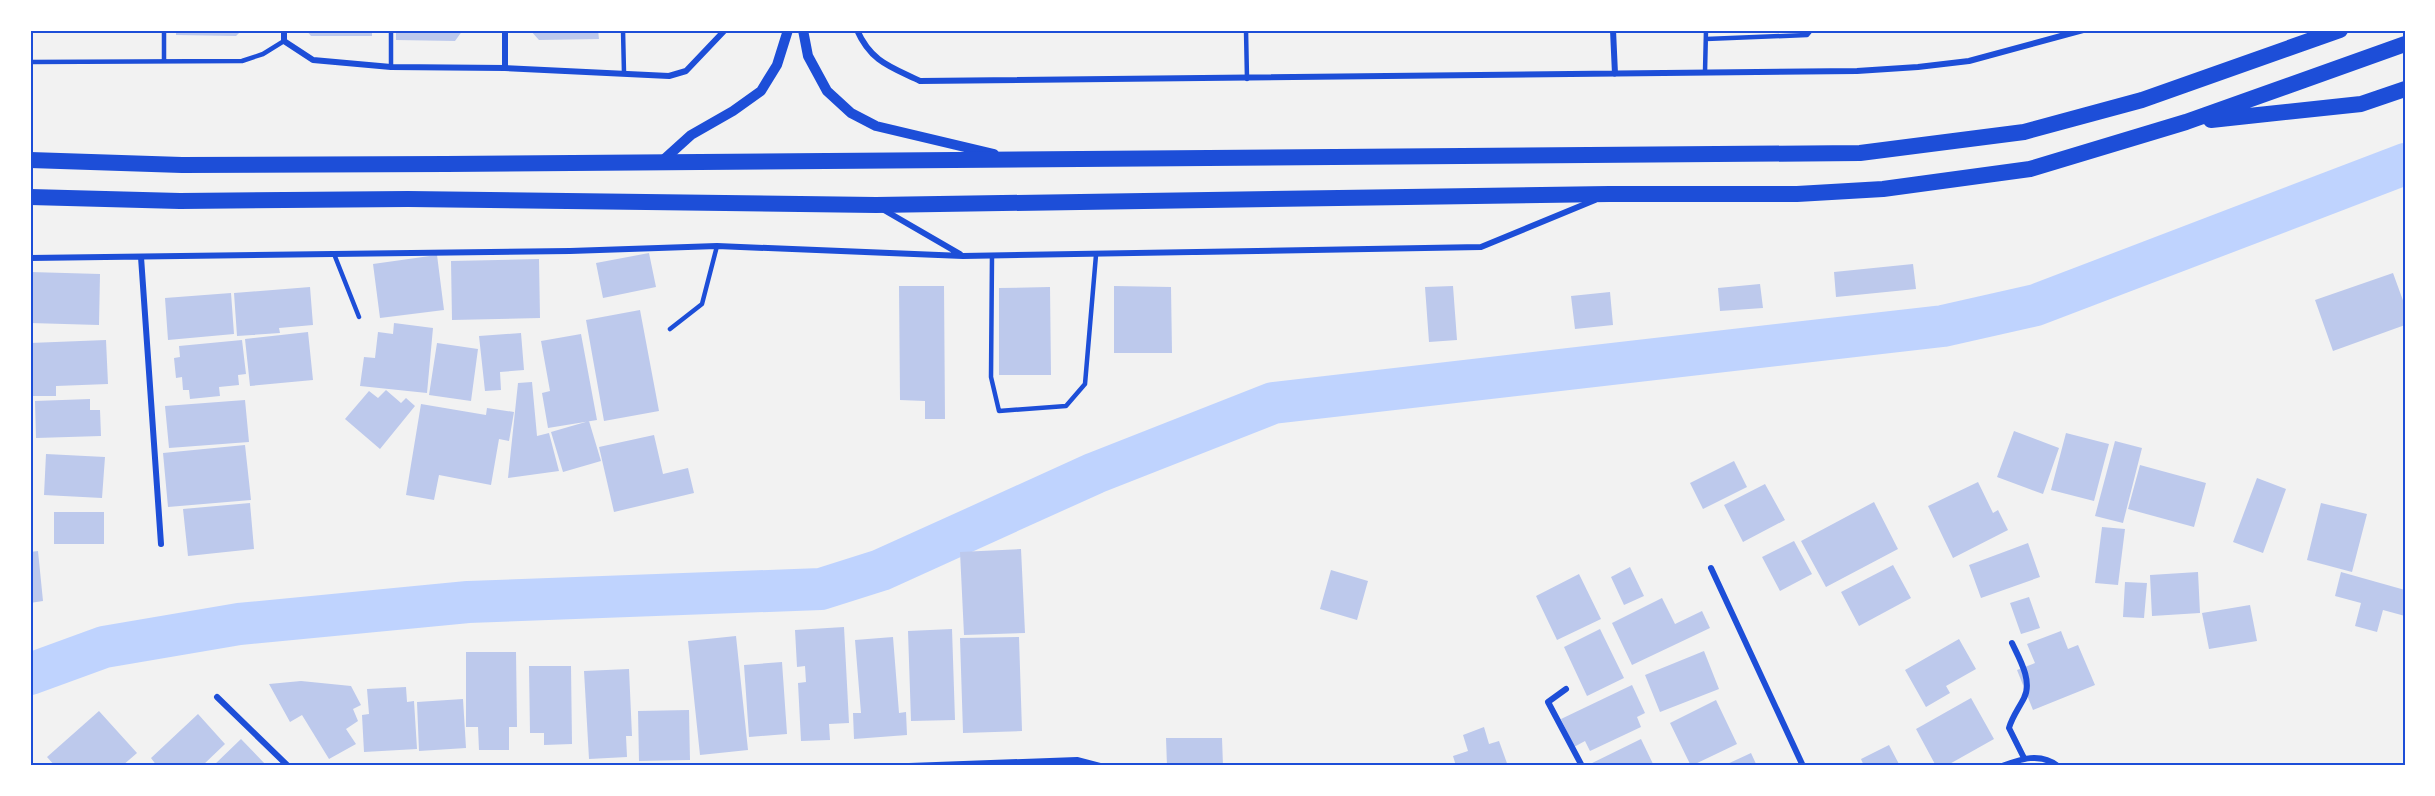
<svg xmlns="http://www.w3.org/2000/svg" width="2435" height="796" viewBox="0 0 2435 796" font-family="'Fira Sans',sans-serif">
  <rect width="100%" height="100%" fill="#f2f2f2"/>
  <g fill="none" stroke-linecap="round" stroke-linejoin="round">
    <path stroke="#bfd3fe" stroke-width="42" d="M30,674l74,-27 135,-23 229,-22 353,-13 60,-19 214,-97 178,-70 670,-77 93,-21 369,-141"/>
  </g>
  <path fill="#bdc9ec" d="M176,30h66l-6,6 -60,-1z
    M306,30h66v6h-61z
    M396,30h67l-8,11 -59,-1z
    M530,30h68l1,9 -60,1z
    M873,30h73v2l-73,1z
    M649,253l7,34 -53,11 -7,-35z
    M437,255l7,55 -64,8 -7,-54z
    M539,259l1,59 -88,2 -1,-59z
    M1913,264l3,25 -80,8 -2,-25z
    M30,272l70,2 -1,51 -69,-2z
    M2393,273l12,33v19l-72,26 -18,-51z
    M1760,284l3,24 -43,3 -2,-23z
    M899,286h45l1,133h-20v-18l-25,-1z
    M1114,286l57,1 1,66h-58z
    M1453,286l4,54 -28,2 -4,-55z
    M310,287l3,38 -34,3 1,5 -43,3 -3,-43z
    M1050,287l1,88h-52v-87z
    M1610,292l3,33 -38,4 -4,-33z
    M231,293l3,41 -66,6 -3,-42z
    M640,310l19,101 -55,10 -18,-101z
    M394,323l39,5 -6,65 -67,-7 4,-29 11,1 3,-26 15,2z
    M308,332l5,48 -63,6 -5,-47z
    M521,333l3,37 -24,2 1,18 -16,1 -6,-55z
    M581,334l16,86 -49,8 -6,-35 8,-2 -9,-50z
    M106,340l2,44 -52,2v10h-26v-53z
    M242,340l4,34 -8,1 1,10 -20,2 1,9 -30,3 -1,-9h-6l-1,-13 -6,1 -2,-20 6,-1 -1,-11z
    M437,343l41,6 -7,52 -42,-6z
    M532,382l5,54 12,-3 10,38 -51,7 10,-95z
    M386,390l15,13 5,-5 9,8 -35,43 -35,-30 24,-28 9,7z
    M90,399v11h10l1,26 -65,2 -1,-37z
    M245,400l4,42 -80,6 -4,-42z
    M421,404l65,11 1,-7 27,4 -5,29 -10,-2 -8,46 -52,-10 -5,25 -28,-5z
    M589,421l12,40 -38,11 -12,-40z
    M2014,431l45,17 -16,46 -46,-17z
    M2066,433l43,11 -15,57 -43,-11z
    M654,435l9,39 25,-6 6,25 -80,19 -15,-65z
    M2115,441l27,7 -19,75 -28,-7z
    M245,445l6,55 -83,7 -5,-54z
    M46,454l59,3 -3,41 -58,-3z
    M1734,461l13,26 -44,22 -13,-26z
    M2140,465l66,18 -12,44 -66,-18z
    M2257,478l29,11 -23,64 -30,-11z
    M1978,482l15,31 5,-3 10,20 -55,28 -25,-52z
    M1765,484l20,36 -42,22 -19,-37z
    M1874,502l24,47 -72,38 -25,-46z
    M250,503l4,46 -66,7 -5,-47z
    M2321,503l46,11 -15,58 -45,-12z
    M54,512h50v32h-50z
    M2102,527l23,2 -7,56 -23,-2z
    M1794,541l18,33 -32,17 -18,-34z
    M2028,543l12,34 -59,21 -12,-33z
    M1021,549l4,84 -61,2 -4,-83z
    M38,551l5,50 -13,2v-51z
    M1893,565l18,33 -52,28 -18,-34z
    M1630,567l14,29 -20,9 -13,-28z
    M1331,570l37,11 -11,39 -37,-11z
    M2198,572l2,41 -48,3 -2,-41z
    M2341,572l64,18v26l-22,-6 -6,22 -22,-6 6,-23 -26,-7z
    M1579,574l22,45 -44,21 -21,-44z
    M2125,582l22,1 -3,35 -21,-1z
    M2029,597l11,31 -19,6 -11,-31z
    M1662,598l13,26 27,-13 8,17 -78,37 -20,-42z
    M2250,605l7,36 -48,8 -7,-36z
    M844,627l5,96 -20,1 1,16 -29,1 -3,-58 8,-1 -1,-16 -8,1 -2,-37z
    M952,629l3,91 -44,1 -3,-90z
    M1600,629l24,49 -37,18 -23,-49z
    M2061,631l7,18 10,-4 17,40 -62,25 -16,-40 18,-7 -8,-19z
    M736,636l12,114 -48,5 -12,-114z
    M893,637l6,76 7,-1 1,23 -53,4 -1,-26h8l-6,-73z
    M1019,637l3,94 -59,2 -3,-95z
    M1959,639l17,30 -30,17 4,7 -24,14 -21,-37z
    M1704,651l15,38 -59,23 -15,-37z
    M466,652h50l1,75h-8v23h-30l-1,-23h-12z
    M782,662l5,72 -38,3 -5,-72z
    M529,666h42l1,78 -28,1v-12h-14z
    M629,669l3,67h-6l1,21 -38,2 -5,-88z
    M301,681l50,5 10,19 -8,4 5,12 -12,8 10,15 -27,15 -27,-44 -12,7 -21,-38z
    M1632,685l13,28 -8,4 4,10 -51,24 -5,-10 -11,6 -13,-28z
    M406,687l1,15 7,-1 3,48 -53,3 -2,-37 7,-1 -2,-25z
    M1971,698l23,41 -48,27h-10l-20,-37z
    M463,699l3,49 -47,3 -2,-49z
    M1716,700l21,44 -46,22 -21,-43z
    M689,710l1,50 -51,1 -1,-50z
    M99,711l38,42 -15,13h-67l-8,-9z
    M198,714l27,30 -23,22h-45l-6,-8z
    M1484,727l5,17 10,-3 9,25h-52l-3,-10 15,-5 -5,-16z
    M1166,738h56l1,28h-56z
    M241,739l26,27h-54z
    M1641,739l13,27h-68z
    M1889,745l11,21h-36l-3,-7z
    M1751,753l6,13h-34z"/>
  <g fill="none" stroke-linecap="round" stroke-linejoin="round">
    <path stroke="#1d4ed8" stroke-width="4.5" d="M164,30v31
      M623,30l1,43
      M1246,30l1,49
      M1706,39l101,-4 4,-5
      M30,62l212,-1 21,-7 21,-13
      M391,67v-37
      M1705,72l1,-42
      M334,254l25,63
      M992,256l-1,121 8,34 67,-5 19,-22 11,-129
      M670,329l32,-25 15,-58"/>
    <path stroke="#1d4ed8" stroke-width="6" d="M284,30v11l29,19 78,7 114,1 164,8 17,-5 39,-41
      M505,30v38
      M857,30c14,32 34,37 63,51l937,-10 61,-4 51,-6 114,-31
      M1613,30l2,44
      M884,210l76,44
      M141,257l20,287
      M30,258l540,-7 147,-5 246,10 518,-9 114,-47
      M1711,568l92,198
      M2012,643c7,15 21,38 12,55 -5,10 -12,19 -15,30l15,30
      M1566,689l-18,13 34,64
      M217,697l71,69
      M909,766l168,-6 23,6
      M2002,766c19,-7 38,-14 56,0"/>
    <path stroke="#1d4ed8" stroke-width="10" d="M803,30l5,26 19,35 24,22 25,13 118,28
      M660,163l31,-28 42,-24 28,-20 16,-26 11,-35"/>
    <path stroke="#1d4ed8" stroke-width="16" d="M2211,120l150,-16 44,-15
      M30,160l152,5 264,-1 1414,-11 164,-21 118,-32 198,-70
      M30,197l150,4 228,-2 468,6 733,-11h188l86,-5 147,-20 156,-47 219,-78"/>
  </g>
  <rect width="2435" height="796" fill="none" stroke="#ffffff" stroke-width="63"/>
  <rect x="32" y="32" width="2372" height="732" fill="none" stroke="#1d4ed8" stroke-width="2"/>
</svg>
